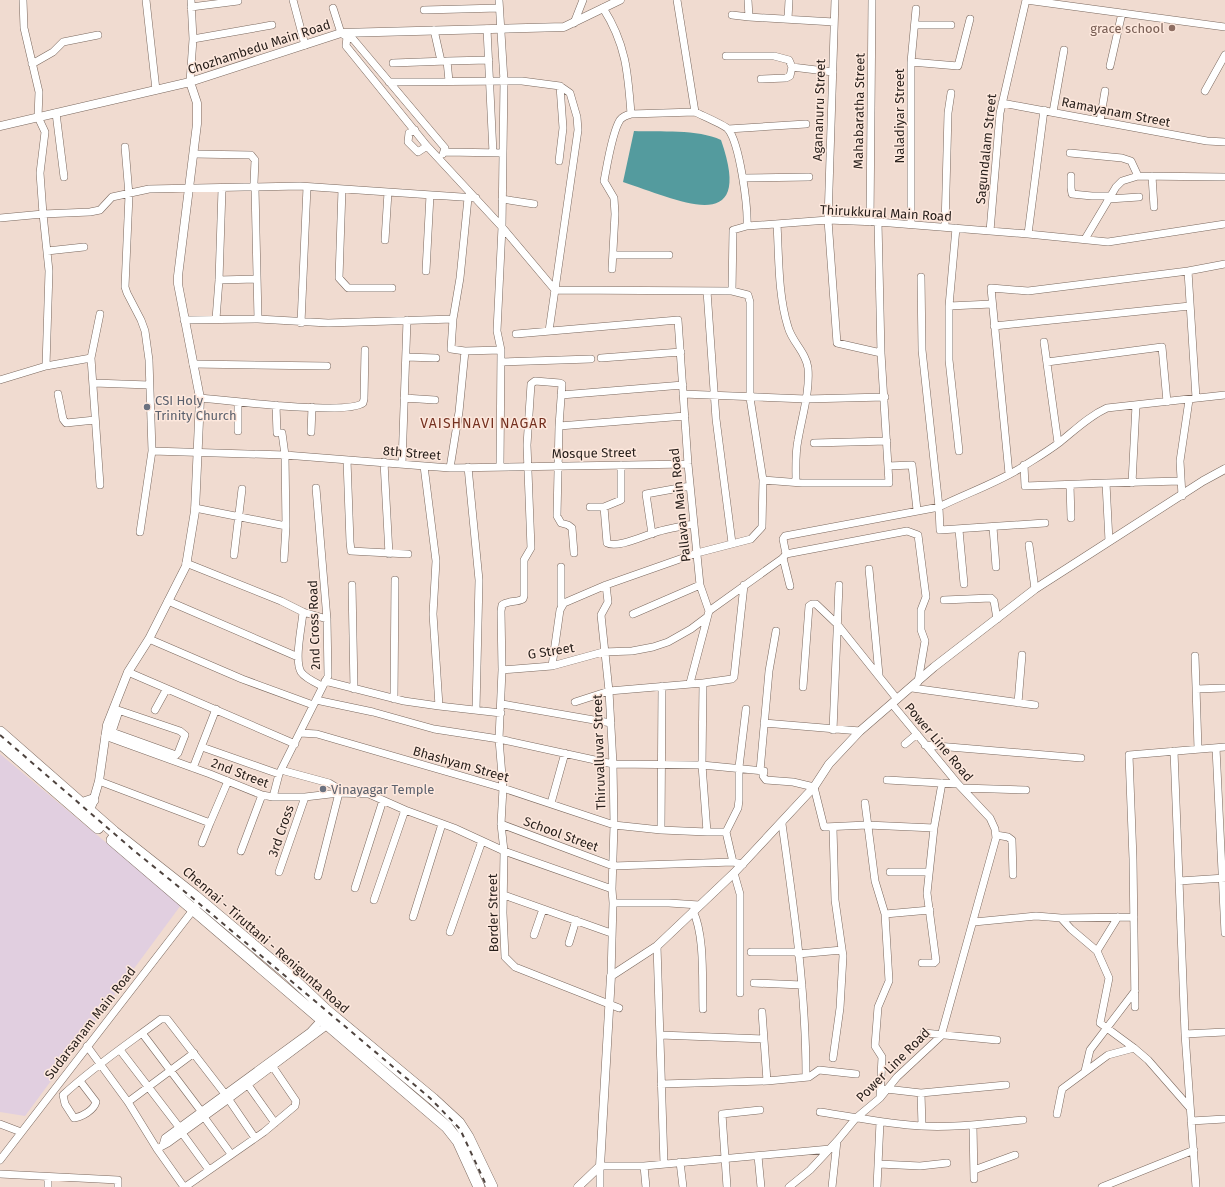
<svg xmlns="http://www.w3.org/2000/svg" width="1225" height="1187" viewBox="0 0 1225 1187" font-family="'Fira Sans',sans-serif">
  <rect width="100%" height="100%" fill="#f0dbd0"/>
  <path fill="#e1cfe0" d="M0,754l181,151 -156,211 -25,-4z"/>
  <path fill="#549b9e" d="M634,131c25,1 64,-2 87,9 35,100 -45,59 -98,42z"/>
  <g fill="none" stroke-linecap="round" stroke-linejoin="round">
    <g stroke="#7a685e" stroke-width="8">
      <path id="minor" d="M23,0l1,28 15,64 -1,25 7,15 -5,41 3,41 47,-2 10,-2 12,-13 37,-8 151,-3 176,12
        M146,0l10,90
        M293,0l12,45
        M499,0l5,81 -1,72
        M677,0l18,112c8,4 28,12 33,17 12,15 20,78 19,97l81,-6 50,2 150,12 80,8 117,-18
        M835,0l-7,220 9,123 44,10
        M1026,0l199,27
        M191,7l47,-6
        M333,8l8,25 6,4 6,2 92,109 -2,6
        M603,8c23,36 25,65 28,106l64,-2
        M424,10l75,-2
        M732,15l17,2 -1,-17
        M749,17l85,5
        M788,19l1,-19
        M574,23l9,-23
        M915,25h36
        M487,29l6,124
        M434,30l7,31
        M347,37l-1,9 81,100 75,81 -5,104 4,19 -1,116
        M193,39l79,-14
        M726,56h48l15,4 3,7
        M911,62l47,4 12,-47
        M393,63l54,-2
        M32,64l21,-12 10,-10 35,-7
        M1110,66l12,-53
        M761,79l25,-1 4,-2 2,-9 41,5
        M449,81l-2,-20 42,-1
        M190,82l3,-43 -2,-39
        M389,82l133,-1 38,5 10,7 7,24 1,13 -29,201
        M1205,91l20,-36
        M1002,103l205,38 18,1
        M1053,112l11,-62
        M56,113l8,64
        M1100,121l5,-30
        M728,129l78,-5
        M415,130l-6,3 -1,9 10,10 9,-6
        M125,147l4,48 -4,92 2,6 14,27 4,11 4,29 3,91 -12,81
        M445,152l58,1 -1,74 53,63 177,1 16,4 2,7v96l13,82 -1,47 -11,12 -54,14 -91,32 -42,18 -4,7 -8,56
        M1070,153l52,5 9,3 7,15
        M194,154l57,1 4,5 -1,23
        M559,161l4,-33 -3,-42
        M1071,176v12l1,6 20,2h18
        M1152,176l2,31
        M743,178l66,-1
        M255,188l3,131 70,4 125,-4 7,-41 8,-80
        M342,189l-3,89 9,10h44
        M502,199l32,5
        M1109,199l30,-2
        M0,218l43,-4 6,57 -3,95 -46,14
        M870,222l2,-222
        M777,224c2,34 1,71 11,103 4,15 18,25 20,41 2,24 -6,48 -10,72 -3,14 -2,28 -2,42
        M911,224v-162l5,-53
        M945,227l3,-114 3,-20
        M956,228l-7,78v54l10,91
        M990,231l10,-118 26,-113
        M1028,234l16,-124
        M1085,239l31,-52 6,-6 16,-5 87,1
        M385,240l3,-48
        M47,251l37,-4
        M613,255h56
        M612,269l3,-55 -1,-16 -10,-17c3,-15 8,-49 16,-61 3,-4 7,-5 11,-6
        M426,271l4,-76
        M1188,271l8,127
        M921,277l1,73 17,157 1,23 105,-7
        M219,280l38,-1
        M707,291l9,128 16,124
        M732,291l1,-61 14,-4
        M949,306l43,-2
        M216,319l3,-39 3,-91
        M453,319l-2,30 14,2 36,-1
        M184,320l74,-1
        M301,323l6,-136
        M994,326l196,-20
        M516,334l162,-14 10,144 12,121 9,26 -19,72
        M1044,342l14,101
        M406,357l30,1
        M91,358l9,-44
        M601,358l80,-6
        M501,362l90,-3
        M1047,362l115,-15 5,55
        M193,364l134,2
        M46,366l45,-8 9,127
        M94,383l55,2
        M58,394l5,25 3,4 29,-3
        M683,394l123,5 79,-2
        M561,395l122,-10
        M200,398c25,2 147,18 163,5l1,-4 1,-49
        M404,398l31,2
        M276,405l1,28
        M559,426l126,-10
        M238,431v-29
        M311,432l1,-25
        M814,443l73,-2
        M152,451l133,4 165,13 238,-4
        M347,460l3,82 1,9 57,3
        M384,462l5,92
        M402,464l5,-144
        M621,465v35l-17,7 3,36c11,6 40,-9 53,-12 11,-3 23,-5 34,-7
        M1024,465l1,21 81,-3 3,58
        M424,466l12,95 -3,53 6,92 62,7
        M888,466l24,-1 5,45
        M468,467l11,113 -3,130
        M450,468l9,-56 6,-61
        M1009,474l-18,-186 37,3 160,-20 37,-7
        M763,480l39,3h87l-8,-130 -3,-131
        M1106,483l75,-2
        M1132,483l4,-78
        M1070,485l1,33
        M1182,496l-2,-35 9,-61
        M590,507h14
        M195,508l91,18 -1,-71 -3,-22
        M993,527l3,40
        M959,530l5,54
        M652,534l-6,-40 44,-8
        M1029,545l6,44
        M574,553l-2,-25 -4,-3 -7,-2 -4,-7 2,-90 3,-42 -2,-1 -25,-2 -4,3 -4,61 4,103 -7,12v36l-1,3c-7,4 -15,1 -21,6l-1,6 1,59 -3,69 4,49 -2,36 3,27 108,38 1,14 -2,73
        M786,554l121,-23 11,4 8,62 -5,13v20l4,11 -7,41
        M234,555l8,-66
        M783,558l7,28
        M284,559l2,-33
        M186,563l95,38 22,11 24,7
        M561,567v38
        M869,569l10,106
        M352,585l2,104
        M606,585l2,17 -7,13 8,76 4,73 1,61 -2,64
        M944,600l47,-2 3,3 3,18
        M168,601l130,56
        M709,611l74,-53 3,-4 -3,-15 2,-3 154,-29c26,-13 55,-23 80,-38 14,-9 28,-17 41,-27 15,-12 29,-26 47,-34l118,-13
        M303,612c-1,14 -9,48 -2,60 4,6 15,11 21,14
        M633,614l67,-29
        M149,639l93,40 71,26
        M1195,656l3,93
        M502,670l50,-4 51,-14 29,-1 21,-4 15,-5 23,-13 16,-12
        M128,672l167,72
        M325,681l79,20 35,5
        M703,683l29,-4 2,-2 10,-92
        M803,687l6,-81 3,-2h4l21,20 60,75
        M912,688l123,17
        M1196,689l29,-1
        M394,699l1,-119
        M316,700l57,12 61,17 65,10 114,25 89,1 62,6 -1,5 3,4 27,2 21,5 10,40 43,-2 67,3
        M1018,703l4,-48
        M502,704l109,19
        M155,710l11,-20
        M764,723l96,8
        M833,730l6,-145
        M112,732l64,23 2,-2 7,-18 -5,-4 -65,-22
        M300,733l17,1 186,54 111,37 47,5 46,2 -5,-67 1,-82 -94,8 -34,11
        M111,735l8,-24
        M105,736l105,38 52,21 11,2h32l34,-4 30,1 36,16 49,18 50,23 -1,62 2,44 10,10 104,41
        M905,744l12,-10
        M925,745l156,13
        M202,747l77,27
        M1216,748l9,185
        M1174,751l11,283
        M193,768l23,-59
        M281,770l48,13 15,9
        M760,771l9,-100 7,-40
        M887,780l71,4
        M99,781l111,42 18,-42
        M962,788l64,2
        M273,797l6,-23 49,-98 -1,-57 -11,-131
        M551,803l14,-50
        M865,803l10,78 10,33 4,67 -11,26 -3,39 7,11 -2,40
        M501,824l112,42 120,-4 10,2
        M782,824c12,84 24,168 24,253
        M661,830l1,-144
        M707,832h19l7,30
        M726,832l12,-24 1,-8v-33l7,-58
        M996,835l12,2 4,3 1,35
        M202,843l8,-20
        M241,851l21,-56
        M279,872l26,-75
        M890,872h39
        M734,873l6,21v99
        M318,876l21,-83
        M1179,881l46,-3
        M355,888l28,-88
        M504,895l107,38
        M374,900l31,-90
        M613,903h56l30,2
        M693,911c12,24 9,71 10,98
        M885,914l45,-4
        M413,917l29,-93
        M1061,918l73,-1
        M974,922l62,-6 25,2 10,11 26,22 12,27 -9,45 34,25
        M450,932l32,-91
        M534,935l9,-26
        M569,943l7,-23
        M657,946l7,218
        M1097,951l21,-34
        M751,952h47
        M798,954l44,-4
        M922,963h12l2,-2 -9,-68 7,-65 8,-45
        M754,983l48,2
        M1135,1007l-2,-148 -4,-104 96,-8
        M762,1012l5,69
        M142,1033l59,78
        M924,1033l73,7
        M660,1035l104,4
        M87,1046l41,56 29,47 27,38
        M120,1050l59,77
        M833,1058l7,-50 3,-52 -8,-56 -2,-72
        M1085,1071l5,-21 45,-59
        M80,1081l16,21c-2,8 -14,15 -22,16l-9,-14 -2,-9c29,-27 63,-50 94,-73l4,-3h6l58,75 30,44
        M661,1084l106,-3 42,-4 10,-7 37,4
        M248,1085l27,38
        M886,1089l35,4 85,-8
        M921,1093l1,33
        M128,1102l66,-49
        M820,1112c34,5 67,12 101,14 34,2 68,-3 102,-6
        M1057,1114l5,-25 46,-34 26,-7 14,12 42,48
        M204,1117l27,37
        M1191,1121l34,-2
        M0,1124l21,8
        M973,1125l1,54
        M182,1133l27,37
        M163,1145l2,-7 145,-106 12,-13
        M157,1149l11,-6 58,-42 103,-77
        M758,1156l3,31
        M0,1160l200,-259
        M680,1162l3,25
        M879,1164l41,2 27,-3
        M644,1166l2,21
        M974,1170l41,-15
        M0,1174l118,6v7
        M48,1187v-10
        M185,1187l79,-55 31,-26 1,-5 -23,-34
        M600,1187v-21h44l186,-17
        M727,1187l-5,-73 38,-4
        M789,1187l21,-17 27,-29 19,-23 24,-20 17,-21 44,-41 55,-198 -1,-9 -5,-11 -32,-34 -66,-80
        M832,1187l5,-46
        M877,1187l3,-65
        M1102,1187l92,-37
        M1196,1187l-11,-153 40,-2"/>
    </g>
    <g stroke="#7a685e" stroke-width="9">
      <path id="tertiary" d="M0,126l190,-44 151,-49 223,-6 56,-27
        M92,805l7,-24 8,-56 21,-53 21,-33 37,-73 9,-55 5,-113 -22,-114v-8l19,-152v-21l-7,-21
        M578,1187l22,-21 11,-190 46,-30 77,-73 80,-86 15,-23 31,-33 74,-64 101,-78 168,-108 22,-12"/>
    </g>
    <g stroke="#7a685e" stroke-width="12">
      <path id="trunk" d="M0,732l114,100 81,64 94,79 37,35 107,89 26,24 9,14 24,50
        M0,743l98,85
        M81,804l12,-4
        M112,840l335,287 11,14 21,46"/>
    </g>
    <use href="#minor" stroke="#fff" stroke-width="7"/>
    <use href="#tertiary" stroke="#fff" stroke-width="8"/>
    <use href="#trunk" stroke="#fff" stroke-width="11"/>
    <path stroke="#4f443f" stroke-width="2" stroke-dasharray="5 5" stroke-linecap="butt" d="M0,735l132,114 63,51 235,198 30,31 27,58"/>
  </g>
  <circle fill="#8d6e63" stroke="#fde8dd" stroke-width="1.5" cx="1172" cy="28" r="4"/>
  <g fill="#6b7280" stroke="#fde8dd" stroke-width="1.5">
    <circle cx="147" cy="407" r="4"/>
    <circle cx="323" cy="789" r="4"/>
  </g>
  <g text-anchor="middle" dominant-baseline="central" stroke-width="3" stroke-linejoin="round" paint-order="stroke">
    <g font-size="13" fill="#785e54" stroke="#fde8dd" text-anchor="end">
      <text x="1164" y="28">grace school</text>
    </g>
    <g font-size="13" fill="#261e1a" stroke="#fde8dd">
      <text transform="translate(259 47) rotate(-18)">Chozhambedu Main Road</text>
      <text transform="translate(819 110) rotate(-88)">Agananuru Street</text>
      <text transform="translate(859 111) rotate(-89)">Mahabaratha Street</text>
      <text transform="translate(1116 112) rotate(11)">Ramayanam Street</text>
      <text transform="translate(899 116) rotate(-90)">Naladiyar Street</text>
      <text transform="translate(986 149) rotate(-84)">Sagundalam Street</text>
      <text transform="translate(886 213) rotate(3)">Thirukkural Main Road</text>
      <text transform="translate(412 453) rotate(5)">8th Street</text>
      <text transform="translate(594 453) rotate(-1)">Mosque Street</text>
      <text transform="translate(680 505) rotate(-96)">Pallavan Main Road</text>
      <text transform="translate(314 625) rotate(-92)">2nd Cross Road</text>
      <text transform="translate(551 651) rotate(-9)">G Street</text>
      <text transform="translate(939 742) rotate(50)">Power Line Road</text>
      <text transform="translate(599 752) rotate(-92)">Thiruvalluvar Street</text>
      <text transform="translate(461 764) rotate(16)">Bhashyam Street</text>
      <text transform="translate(240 773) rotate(21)">2nd Street</text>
      <text transform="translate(281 831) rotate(-71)">3rd Cross</text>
      <text transform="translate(561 834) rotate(20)">School Street</text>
      <text transform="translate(493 913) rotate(-91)">Border Street</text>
      <text transform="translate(266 940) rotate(41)">Chennai - Tiruttani - Renigunta Road</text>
      <text transform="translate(90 1023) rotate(-52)">Sudarsanam Main Road</text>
      <text transform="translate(893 1065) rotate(-45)">Power Line Road</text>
    </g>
    <g font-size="13" fill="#5b616d" stroke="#fde8dd" text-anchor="start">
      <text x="155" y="400">CSI Holy<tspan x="155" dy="15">Trinity Church</tspan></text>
      <text x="331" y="789">Vinayagar Temple</text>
    </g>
    <g font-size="14" letter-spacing="1" fill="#753120" stroke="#fde8dd">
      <text x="484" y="423">VAISHNAVI NAGAR</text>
    </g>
  </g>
</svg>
